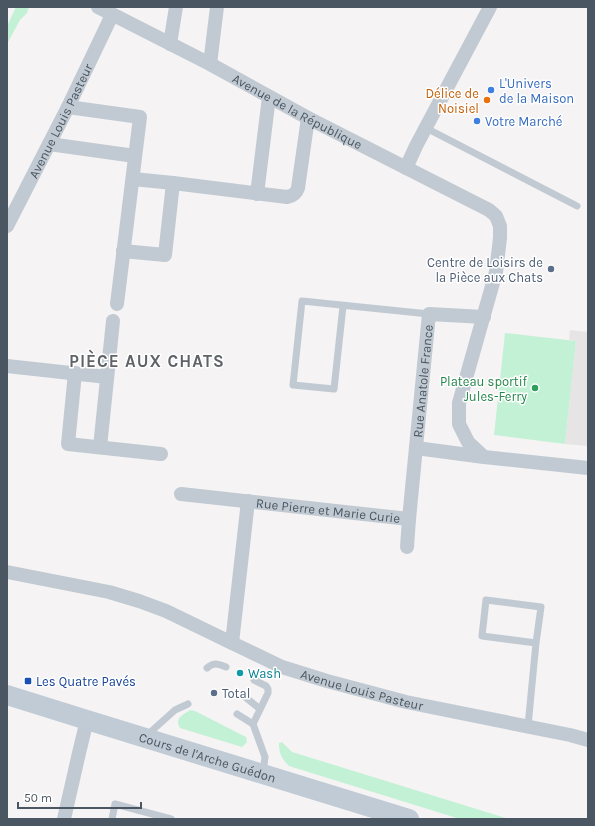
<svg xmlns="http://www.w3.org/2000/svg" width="595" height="826" viewBox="0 0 595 826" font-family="Karla,sans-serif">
  <rect width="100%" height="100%" fill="#f5f3f3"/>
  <path fill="#e6e4e5" d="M570,330l18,2v114l-23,-2 11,-103 -7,-1z"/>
  <path fill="#c3f1d5" d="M16,7h13l-2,6 -7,7 -13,24v-18z
    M505,333l71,8 -11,103 -71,-9z
    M190,710l5,1 49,25 2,1 1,5 -5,5 -62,-19c-6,-10 3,-13 10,-18z
    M282,742l10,10 13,4 204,63h-49l-171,-53c-7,-7 -10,-12 -10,-23z"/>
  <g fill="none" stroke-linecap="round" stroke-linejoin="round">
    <path stroke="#c1cad2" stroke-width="7" d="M426,128l151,78
      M343,306l-9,83 -41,-4 9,-84 127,13
      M486,600l55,7 -5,36 -54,-7z
      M207,668c7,-6 11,-4 19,-1
      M245,697l15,12
      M237,714l16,10 12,33 -2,15
      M253,724l15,-31v-4l-2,-3 -12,-6
      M528,726l8,-83
      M146,736l29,-26 13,-6
      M112,819l3,-15 56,15"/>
    <g stroke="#c1cad2" stroke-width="14">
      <path id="s1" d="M98,7l112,57 98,54 181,92 7,6 4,10v12l-4,34 -37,131v21l9,18 16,15 104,11"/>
      <path d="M170,44l6,-37"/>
      <path d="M210,64l7,-57"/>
      <path d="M68,107l72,10 -23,187"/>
      <path d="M49,144l86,12"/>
      <path d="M406,168l10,-22 74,-139"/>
      <path d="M173,183l114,14c6,-1 9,-3 11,-9l10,-70"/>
      <path d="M257,194l12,-97"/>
      <path id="s2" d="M7,226l61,-119 44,-92"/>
      <path d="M123,251l42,4 8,-72 -40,-4"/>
      <path d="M7,366l100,11"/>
      <path d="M75,373l-7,71 93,10"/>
      <path d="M100,447l13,-126"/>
      <path d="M416,448l68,9"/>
      <path id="s3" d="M181,494l228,25 20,-205 55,3"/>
      <path d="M407,547l2,-28"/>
      <path id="s4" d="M7,572l102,20 30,9 27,10 66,32 50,24 45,14 79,21 164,33 18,5"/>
      <path d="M232,643l16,-142"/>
      <path d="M64,819l15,-66 8,-33"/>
    </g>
    <path stroke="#c1cbd6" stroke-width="20" id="s5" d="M7,695l80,25 322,99"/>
  </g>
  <g fill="#3f7fe0" stroke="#fff" stroke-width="1.5">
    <circle cx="491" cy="90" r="4"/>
    <circle cx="477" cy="121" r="4"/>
  </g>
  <circle fill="#e8710a" stroke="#fff" stroke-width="1.5" cx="487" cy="100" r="4"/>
  <g fill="#5c6f8a" stroke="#fff" stroke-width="1.5">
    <circle cx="551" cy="269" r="4"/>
    <circle cx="214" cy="693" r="4"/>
  </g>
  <circle fill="#2e9e5b" stroke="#fff" stroke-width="1.5" cx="535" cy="388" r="4"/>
  <circle fill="#0f9aa8" stroke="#fff" stroke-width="1.5" cx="240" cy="673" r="4"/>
  <rect fill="#1a4fb4" stroke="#fff" stroke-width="1.5" x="24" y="677" width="8" height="8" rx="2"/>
  <g text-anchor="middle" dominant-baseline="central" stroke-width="3" stroke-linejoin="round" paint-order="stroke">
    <g font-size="13" fill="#366cbe" stroke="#fff" text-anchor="start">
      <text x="499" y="83">L'Univers<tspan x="499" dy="15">de la Maison</tspan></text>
      <text x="485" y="121">Votre Marché</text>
    </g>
    <g font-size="13" fill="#c56008" stroke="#fff" text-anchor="end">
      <text x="479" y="93">Délice de<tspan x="479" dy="15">Noisiel</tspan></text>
    </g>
    <g font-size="13" fill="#4a5661" stroke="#fff">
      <text stroke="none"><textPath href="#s1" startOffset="225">Avenue de la République</textPath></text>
      <text stroke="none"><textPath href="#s2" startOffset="118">Avenue Louis Pasteur</textPath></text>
      <text stroke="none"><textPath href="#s3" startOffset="368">Rue Anatole France</textPath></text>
      <text stroke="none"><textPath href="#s3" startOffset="148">Rue Pierre et Marie Curie</textPath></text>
      <text stroke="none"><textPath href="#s4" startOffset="376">Avenue Louis Pasteur</textPath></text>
      <text stroke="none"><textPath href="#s5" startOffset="210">Cours de l'Arche Guédon</textPath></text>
    </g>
    <g font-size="13" fill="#4e5e75" stroke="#fff" text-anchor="end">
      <text x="543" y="262">Centre de Loisirs de<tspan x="543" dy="15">la Pièce aux Chats</tspan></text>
      <text x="222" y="693" text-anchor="start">Total</text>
    </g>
    <g font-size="13" fill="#27864d" stroke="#fff" text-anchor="end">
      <text x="527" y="381">Plateau sportif<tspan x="527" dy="15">Jules-Ferry</tspan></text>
    </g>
    <g font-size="13" fill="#0d838f" stroke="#fff" text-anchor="start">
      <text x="248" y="673">Wash</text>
    </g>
    <g font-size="13" fill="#164399" stroke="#fff" text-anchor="start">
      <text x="36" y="681">Les Quatre Pavés</text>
    </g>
    <g font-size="17" font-weight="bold" letter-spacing="1" fill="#5f6368" stroke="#fff">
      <text x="147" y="361">PIÈCE AUX CHATS</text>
    </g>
  </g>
  <rect width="595" height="826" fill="none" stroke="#4a5661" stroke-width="16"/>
  <path d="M18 802v6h123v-6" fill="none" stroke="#4a5661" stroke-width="2"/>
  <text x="24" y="802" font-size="12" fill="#4a5661" stroke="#ffffff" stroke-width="3" paint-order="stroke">50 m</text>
</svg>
